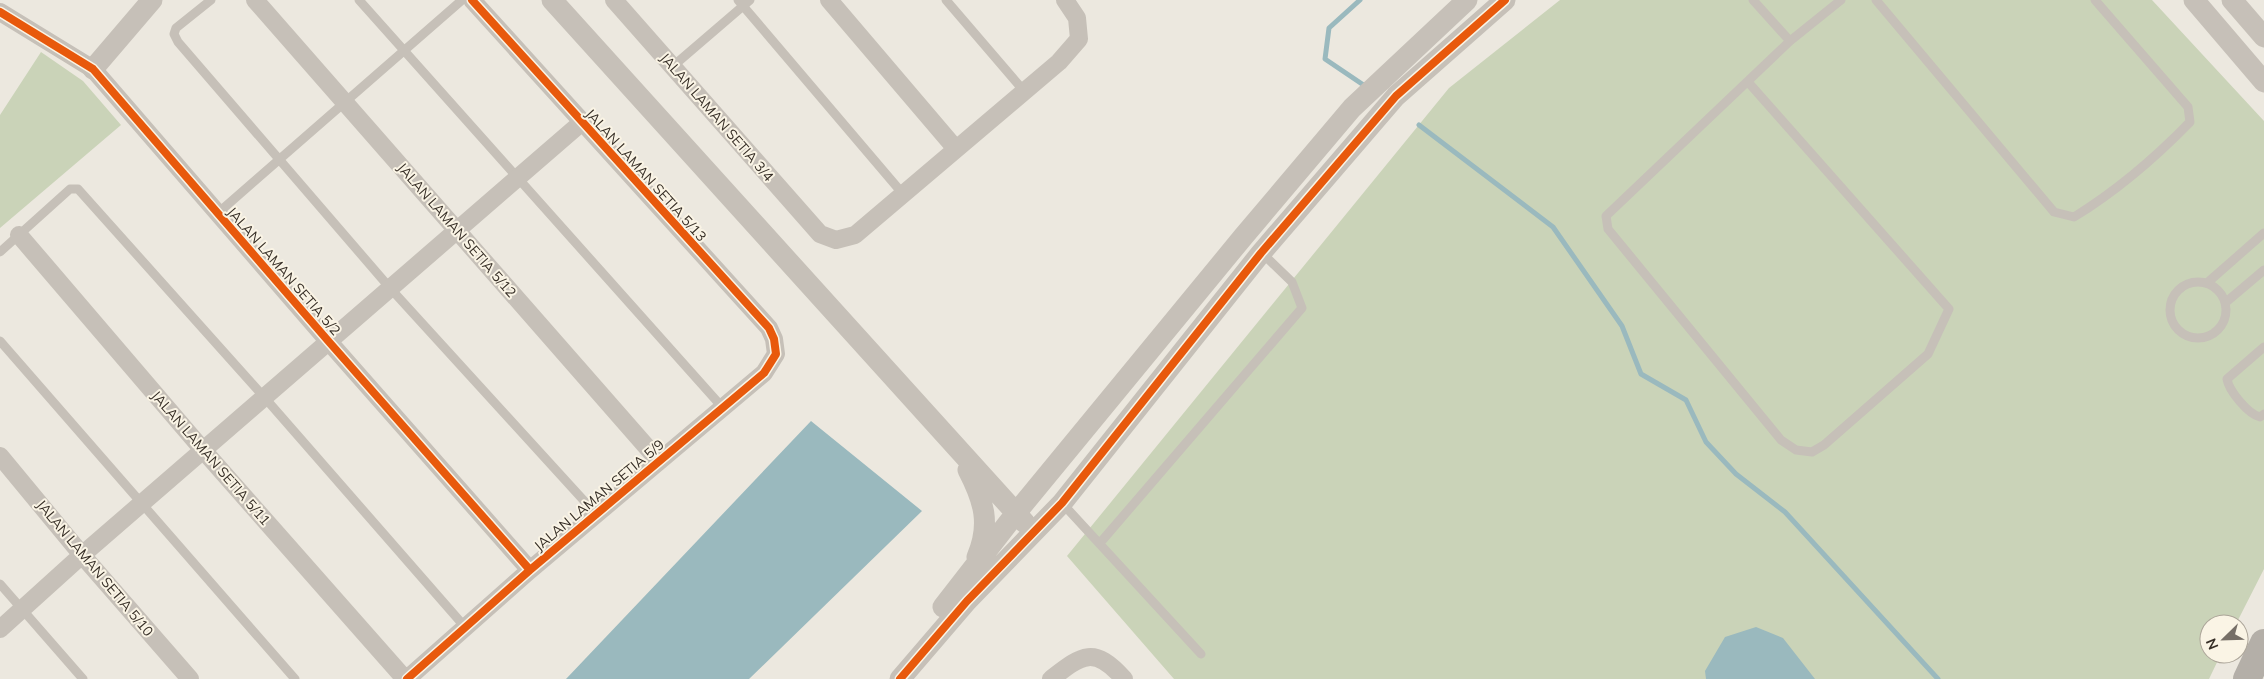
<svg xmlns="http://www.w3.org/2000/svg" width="2264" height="679" viewBox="0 0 2264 679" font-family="Mulish,sans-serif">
  <rect width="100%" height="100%" fill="#ece8df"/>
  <path fill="#cad3b8" d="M1560,0h592l112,121v448l-28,55h-27v30h12l-12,25h-1035l-107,-123 382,-468z
    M41,52l42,29 38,44 -121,103v-113z"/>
  <path fill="#9ab9be" d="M811,421l111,90 -173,168h-183z
    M1756,627l27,11 32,41h-109l-1,-8 20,-34z"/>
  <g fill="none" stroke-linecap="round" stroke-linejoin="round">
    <path stroke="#9ab9be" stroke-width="5" d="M1360,0l-31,28 -4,31 40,27
      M1419,125l134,102 69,99 19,48 45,26 20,42 30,32 49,38 153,167"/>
    <path stroke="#c6c0b8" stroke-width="9" d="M211,0l-35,28 -2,6 4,8 212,246 207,227
      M359,0l364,408
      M738,0l165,194
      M946,0l78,91
      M1753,0l37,41
      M1876,0l178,212 20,5c44,-27 80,-58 116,-95l-2,-15 -93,-107
      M672,67l78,-67
      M1748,82l201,227 -21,45 -104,91 -12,7 -16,-2 -15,-10 -173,-211 -2,-13 184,-175 51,-41
      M218,213l244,-213
      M0,252l70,-63h8l187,209 200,229
      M2170 310a28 28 0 1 1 56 0a28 28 0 1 1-56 0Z
      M2207,283l57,-50
      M2225,303l39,-33
      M0,341l295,338
      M2264,347l-37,32c2,12 21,35 33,38l4,-3
      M1062,503l139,151
      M1100,543l202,-235 -10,-26 -30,-29
      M0,584l83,95"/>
    <path stroke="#c6c0b8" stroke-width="18" d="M255,0l404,461
      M614,0l206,234 16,6 19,-5 204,-173 20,-23 -2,-21 -12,-18
      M829,0l127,149
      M0,12l93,57 237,274 200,227
      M19,235l184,215 202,229
      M0,456l82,99 108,124
      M0,629l82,-74 499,-432
      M407,679l123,-109 234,-197 12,-19 -2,-15 -5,-11 -297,-328
      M1051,679c31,-24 43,-34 73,0"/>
    <path stroke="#c6c0b8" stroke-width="21" d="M552,0l473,523
      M2194,0l70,82
      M2232,0l32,37
      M93,69l59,-69
      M968,470c16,31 23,54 9,87
      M943,607l73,-94 227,-276 109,-129 115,-108
      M900,679l67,-78 95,-98 199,-250 135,-157 109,-96"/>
    <path stroke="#b4afa8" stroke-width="28" d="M2247,679l17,-36"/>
    <g stroke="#faf4e5" stroke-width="11">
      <path id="cycleway" d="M0,12l93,57 237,274 200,227
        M407,679l123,-109 234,-197 12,-19 -2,-15 -5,-11 -297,-328
        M900,679l67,-78 95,-98 199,-250 135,-157 109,-96"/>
    </g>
    <use href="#cycleway" stroke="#e8590c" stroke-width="8"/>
  </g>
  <g text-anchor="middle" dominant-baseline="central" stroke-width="4" stroke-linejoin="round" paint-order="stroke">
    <g font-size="14" fill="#362e26" stroke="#faf4e5">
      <text transform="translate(717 117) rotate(49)">JALAN LAMAN SETIA 3/4</text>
      <text transform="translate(646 175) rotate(48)">JALAN LAMAN SETIA 5/13</text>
      <text transform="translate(457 230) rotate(49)">JALAN LAMAN SETIA 5/12</text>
      <text transform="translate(284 271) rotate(49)">JALAN LAMAN SETIA 5/2</text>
      <text transform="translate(211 458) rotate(49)">JALAN LAMAN SETIA 5/11</text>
      <text transform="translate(599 495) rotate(-40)">JALAN LAMAN SETIA 5/9</text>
      <text transform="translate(95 568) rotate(50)">JALAN LAMAN SETIA 5/10</text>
    </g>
  </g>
  <g transform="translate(2224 639) rotate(247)"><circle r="24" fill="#faf4e5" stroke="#aca599"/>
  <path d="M0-4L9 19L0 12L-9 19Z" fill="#766f67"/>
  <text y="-8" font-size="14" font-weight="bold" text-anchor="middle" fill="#362e26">N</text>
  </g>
</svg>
